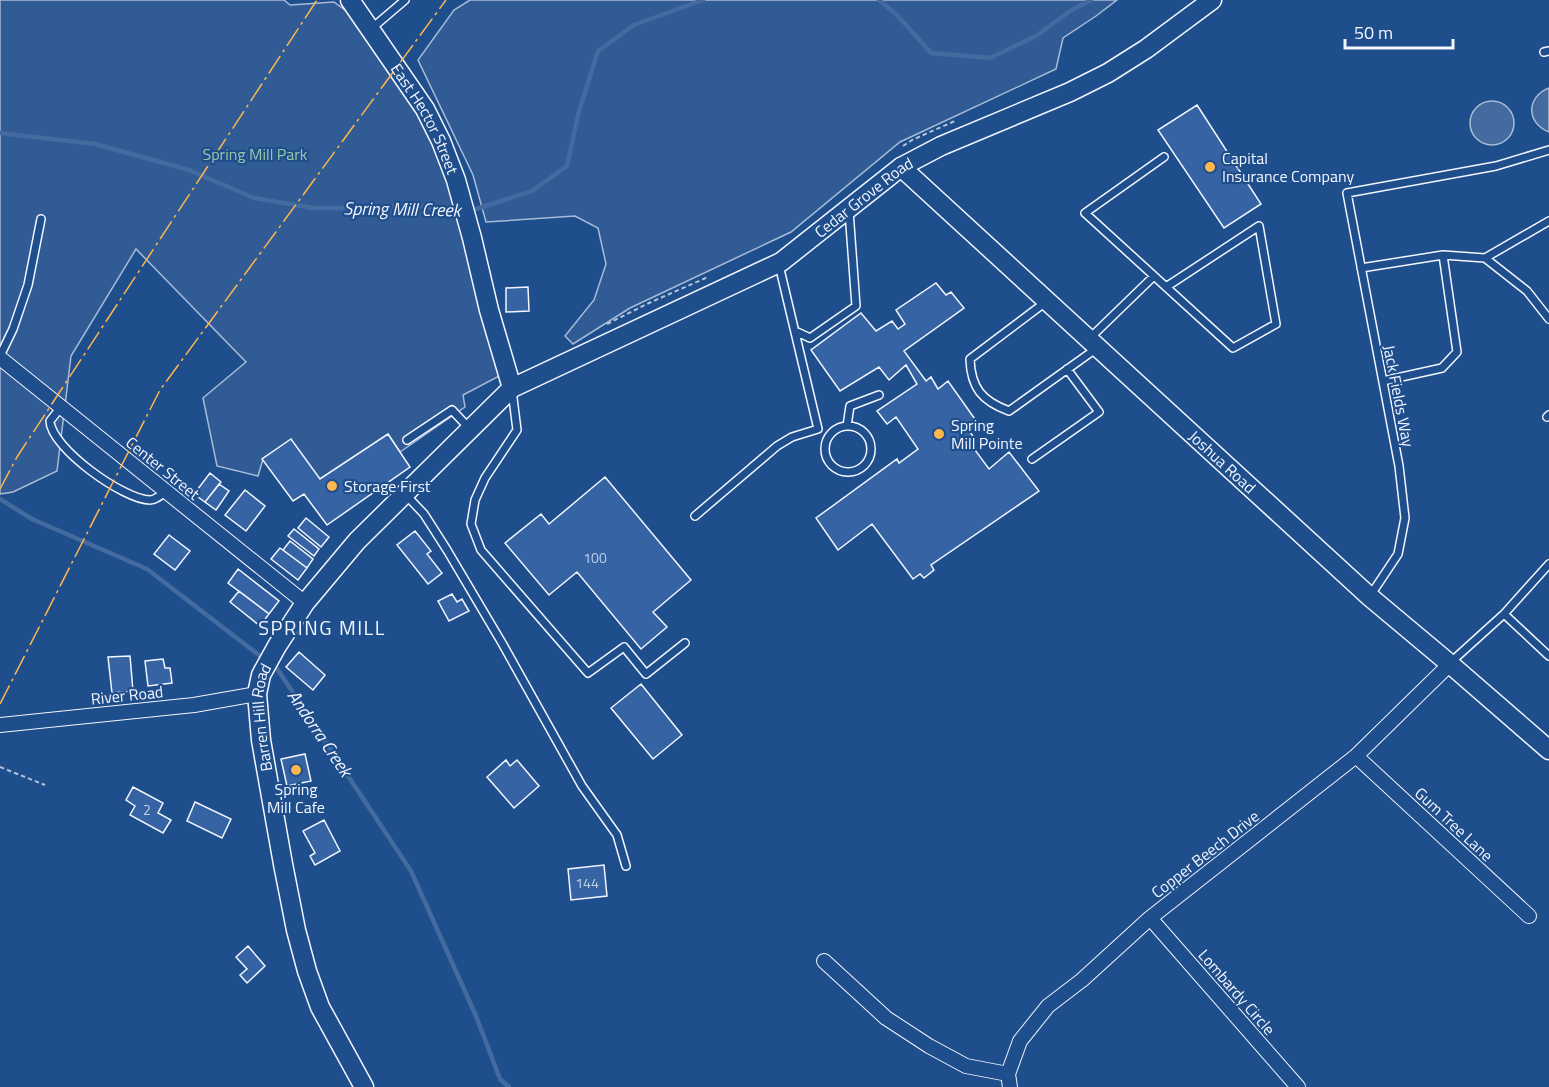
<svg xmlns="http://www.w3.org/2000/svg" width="1549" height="1087" viewBox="0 0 1549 1087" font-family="'Titillium Web',sans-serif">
  <rect width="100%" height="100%" fill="#1f4e8c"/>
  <path fill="#305b95" stroke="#a8bbd7" stroke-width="1.5" d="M0,0h284l6,5 44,-3 37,27 54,80 82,263 -44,23 2,12 -65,45 -12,-18 -68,45 -57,-20 -5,17 -41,-10 -14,-68 43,-36 -110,-113 -65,107 -14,115 -44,21 -13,2z
    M470,0h647l-21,16 -33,22 -7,31 -156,73 -109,90 -161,76 -57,36 -8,-8 29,-36 12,-36 -8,-36 -23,-12 -89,6 -13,-47 -55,-115 36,-50z"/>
  <path fill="#446ba0" stroke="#a8bbd7" stroke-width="1.5" d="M1549,88v44c-23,-9 -23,-35 0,-44z
    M1470 123a22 22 0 1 1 44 0a22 22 0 1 1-44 0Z"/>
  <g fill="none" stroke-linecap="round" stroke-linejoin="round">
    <path stroke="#446ba0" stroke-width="4.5" d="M879,0l18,15 34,38 59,5 46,-22 34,-25 21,-11
      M0,133l95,11 94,26 65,28 59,10h62l35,-3 48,5
      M470,211l62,-20 35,-25 12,-55 19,-60 36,-26 69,-25
      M0,499l32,20 115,50 117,90
      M271,664l5,3 135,204 65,145 24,63 9,8"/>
  </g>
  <path fill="#3563a3" stroke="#f2f6ff" stroke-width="1.5" d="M1197,105l64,99 -37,24 -66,-98z
    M936,283l10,12 5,-3 13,16 -60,43 22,30 5,-4 7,12 10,-8 29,41 -8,8 5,8 -5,4 20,27 20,-17 30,39 -108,74 3,5 -10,8 -4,-4 -7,5 -41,-55 -34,26 -22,-32 81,-59 2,4 19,-14 -22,-32 -9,7 -10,-13 40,-27 -11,-19 -17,15 -10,-13 -39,24 -29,-41 50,-37 15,18 16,-10 6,8 7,-5 -9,-14z
    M528,287l1,24 -23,1v-24z
    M388,434l22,33 -83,58 -23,-31 -11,7 -31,-42 29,-20 29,40z
    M210,473l11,9 -16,20 -11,-8z
    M605,477l86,103 -38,32 14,15 -26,22 -64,-77 -28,23 -44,-52 36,-29 8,10z
    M219,484l10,7 -13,19 -11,-8z
    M245,490l20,16 -19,25 -21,-16z
    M306,518l23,19 -8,10 -23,-19z
    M294,529l25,20 -5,7 -26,-20z
    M415,531l16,20 -4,3 15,19 -14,11 -31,-39z
    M169,535l21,16 -15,19 -21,-16z
    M290,541l23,18 -6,9 -24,-18z
    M280,548l27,20 -9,12 -27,-21z
    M238,569l41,32 -10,13 -41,-31z
    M239,591l30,23 -9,12 -30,-24z
    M452,594l5,8 5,-3 7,12 -20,10 -11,-20z
    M299,652l26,23 -12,15 -27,-23z
    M130,656l3,35 -21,2 -4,-36z
    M163,659l2,9h5l2,15 -24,3 -3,-25z
    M641,684l41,51 -29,24 -42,-51z
    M305,754l6,27 -24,5 -6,-27z
    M506,760l4,6 7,-6 22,26 -25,22 -27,-31z
    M133,787l30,16 -5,10 13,7 -8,13 -33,-18 5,-9 -9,-6z
    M195,802l36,17 -9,19 -35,-17z
    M324,820l16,31 -25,14 -5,-9 5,-3 -12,-22z
    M604,865l3,31 -36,4 -3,-31z
    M248,946l17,20 -18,17 -7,-8 7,-6 -11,-12z"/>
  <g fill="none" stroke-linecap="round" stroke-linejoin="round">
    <g stroke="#f2f6ff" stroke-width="10">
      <path id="lane" d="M371,29l34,-29
        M1544,52l5,-1
        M1164,157l-79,56 148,135 43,-24 -17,-98 -93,61
        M1485,258l64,-37
        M1361,268l82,-13 42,3 42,33 22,28
        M1047,301l-77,58c1,29 12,42 39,52l88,-63
        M795,331l15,7 46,-32 -7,-95
        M1090,338l64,-62
        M0,356l13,-27 15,-44 13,-66
        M1383,381l59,-13 15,-16 -14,-97
        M512,390l5,40 -32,48 -10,22 -4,24 10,26 107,123 36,-26 22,27 39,-31
        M61,407l-11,14c1,27 74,79 100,79 6,0 11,-5 16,-9
        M1547,417l2,-2
        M847,426l3,-20 29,-11
        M825 449a23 23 0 1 1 46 0a23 23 0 1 1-46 0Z
        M407,440l45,-30 17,18
        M1032,459l67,-47 -32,-43
        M405,494l19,20 23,36 55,93 80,143 35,49 9,31
        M695,516l82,-70 15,-9 26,-8 -39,-164
        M1370,596l28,-42 7,-36 -6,-52 -52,-273 149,-27 53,-16
        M1504,614l45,42
        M1451,662l53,-48 45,-50"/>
    </g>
    <g stroke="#f2f6ff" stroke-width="16">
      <path id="street" d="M0,358l305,245
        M0,725l194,-20 63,-11
        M1356,756l173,160
        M1150,918l148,169
        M824,961l62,57 43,28 37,20 42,8
        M1010,1087l-2,-13 12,-33 28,-35 34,-26 68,-62 206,-162 94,-92"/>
    </g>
    <g stroke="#f2f6ff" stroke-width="21">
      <g id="secondary">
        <path id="s1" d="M350,0l75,109 16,32 15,39 16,58 17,72 23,78"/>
        <path id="s2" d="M901,167l469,430 80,67 99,86"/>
        <path id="s3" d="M364,1087l-44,-80 -13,-36 -11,-41 -13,-66 -22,-124 -4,-46 4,-19 16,-29 28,-43 52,-62 155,-153 269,-126 120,-95 40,-21 129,-54 38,-19 38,-24 66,-49"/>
      </g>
    </g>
    <path stroke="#b3c4dc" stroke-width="2" stroke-dasharray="4.5 3" stroke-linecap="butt" d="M903,146l9,-6 45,-20
      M607,324l42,-21 59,-26
      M0,767l45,18"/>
    <use href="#lane" stroke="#1f4e8c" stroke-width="7"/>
    <use href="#street" stroke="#1f4e8c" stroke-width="14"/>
    <use href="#secondary" stroke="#1f4e8c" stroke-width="18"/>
    <path stroke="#ffb74d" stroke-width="1.5" stroke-dasharray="21 4.5 3 4.5" stroke-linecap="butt" d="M0,489l17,-32 300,-457
      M0,704l160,-314 286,-390"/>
  </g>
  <g fill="#ffb74d" stroke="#1f4e8c" stroke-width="2">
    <circle cx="1210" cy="167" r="6"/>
    <circle cx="939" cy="434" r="6"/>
    <circle cx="332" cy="486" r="6"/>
    <circle cx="296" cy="770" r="6"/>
  </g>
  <g text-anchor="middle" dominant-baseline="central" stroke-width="4.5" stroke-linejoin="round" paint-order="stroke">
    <g font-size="14" fill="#c3d1e8">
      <text x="595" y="557">100</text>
      <text x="147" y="809">2</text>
      <text x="587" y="882">144</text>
    </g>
    <g font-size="16" fill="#f2f6ff" stroke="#1f4e8c">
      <text stroke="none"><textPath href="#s1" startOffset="141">East Hector Street</textPath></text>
      <text stroke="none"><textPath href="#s3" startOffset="1216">Cedar Grove Road</textPath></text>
      <text transform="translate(1399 396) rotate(79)">Jack Fields Way</text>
      <text stroke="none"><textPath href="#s2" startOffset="436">Joshua Road</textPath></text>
      <text transform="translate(163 468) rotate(39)">Center Street</text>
      <text transform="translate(127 695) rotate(-6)">River Road</text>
      <text stroke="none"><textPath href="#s3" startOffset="388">Barren Hill Road</textPath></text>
      <text transform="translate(1454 824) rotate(43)">Gum Tree Lane</text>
      <text transform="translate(1205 854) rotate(-38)">Copper Beech Drive</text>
      <text transform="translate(1237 992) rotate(49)">Lombardy Circle</text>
    </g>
    <g font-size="16" fill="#97c8a6" stroke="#1f4e8c">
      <text x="255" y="154">Spring Mill Park</text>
    </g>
    <g font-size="16" fill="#f2f6ff" stroke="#1f4e8c" text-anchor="start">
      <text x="1222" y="158">Capital<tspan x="1222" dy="18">Insurance Company</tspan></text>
      <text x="951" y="425">Spring<tspan x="951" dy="18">Mill Pointe</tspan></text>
      <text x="344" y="486">Storage First</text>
      <text x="296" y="789" text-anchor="middle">Spring<tspan x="296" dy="18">Mill Cafe</tspan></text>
    </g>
    <g font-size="18" font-style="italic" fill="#f2f6ff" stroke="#1f4e8c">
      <text transform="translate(402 209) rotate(1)">Spring Mill Creek</text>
      <text transform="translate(320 733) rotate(56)">Andorra Creek</text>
    </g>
    <g font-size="20" letter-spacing="1.5" fill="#f2f6ff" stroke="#1f4e8c">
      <text x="322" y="627">SPRING MILL</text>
    </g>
  </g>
  <path d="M1345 39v9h108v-9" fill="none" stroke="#f2f6ff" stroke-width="3"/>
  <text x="1354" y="39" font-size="18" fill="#f2f6ff" stroke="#1f4e8c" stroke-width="4.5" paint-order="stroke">50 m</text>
</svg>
